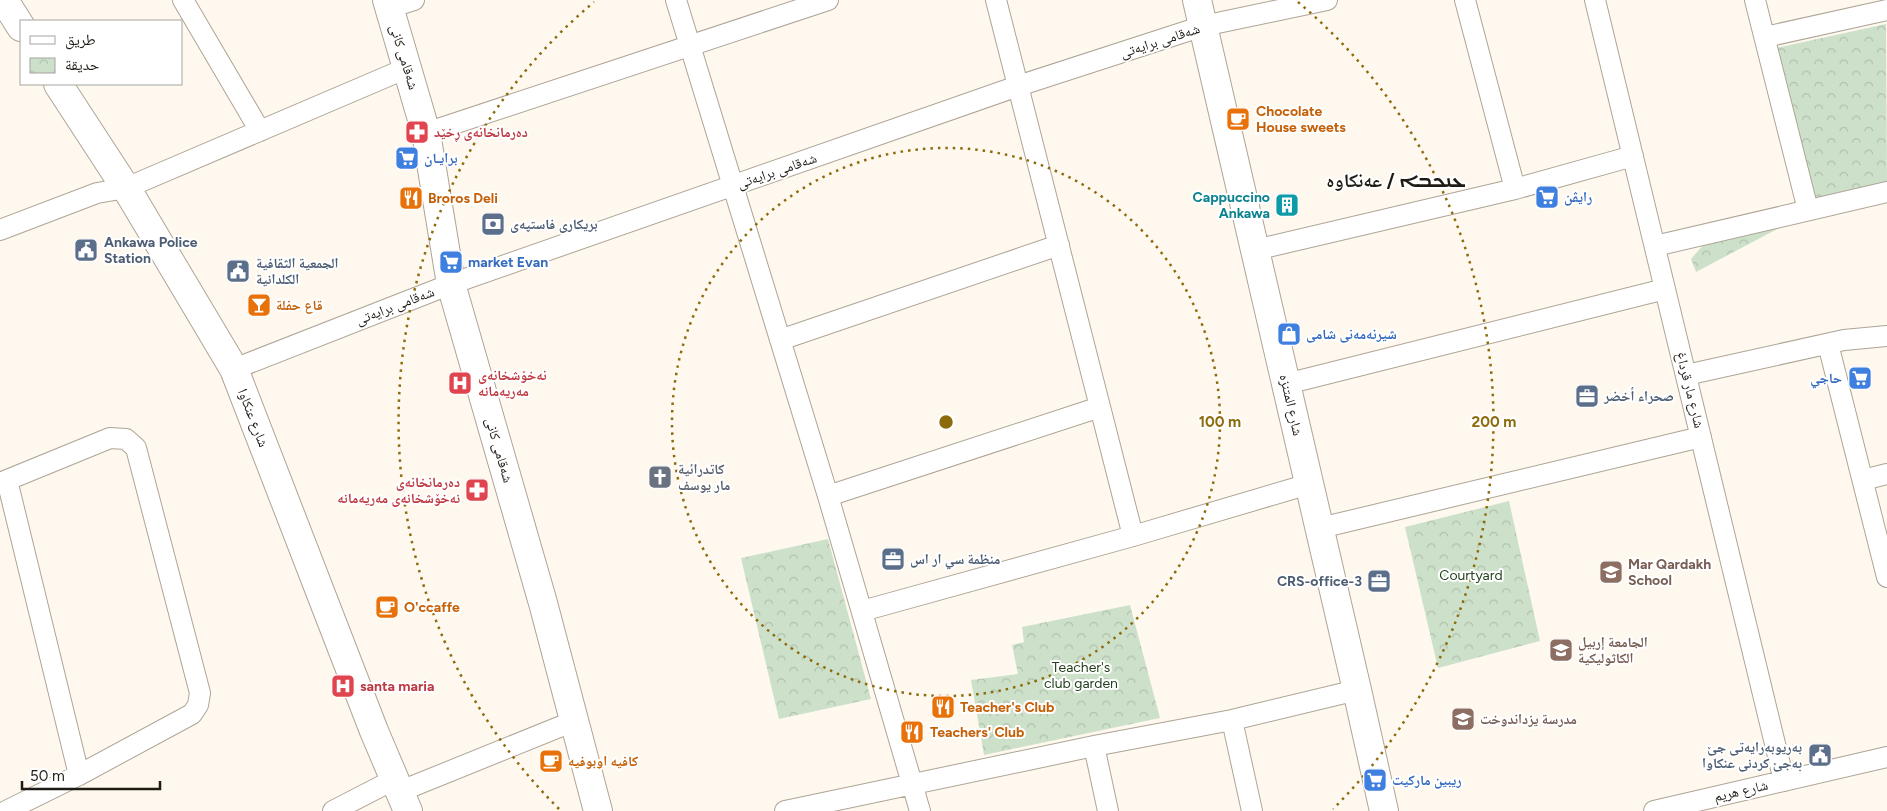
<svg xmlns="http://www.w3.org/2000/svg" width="1887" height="811" viewBox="0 0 1887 811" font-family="Figtree,'Noto Naskh Arabic','Noto Sans Syriac',sans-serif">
  <defs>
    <pattern id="park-crowns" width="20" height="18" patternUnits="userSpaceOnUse" patternTransform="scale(1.25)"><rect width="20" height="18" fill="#cde1ca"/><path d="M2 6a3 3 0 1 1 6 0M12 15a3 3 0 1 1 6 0" fill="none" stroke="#b0c0ad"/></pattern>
  </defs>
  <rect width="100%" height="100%" fill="#fef8ef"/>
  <path fill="url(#park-crowns)" d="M1886,24l1,160 -73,20 -38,-156z
    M1771,213l8,15 -83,44 -5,-13 13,-15 5,-22z
    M1509,501l31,140 -102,27 -33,-141z
    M828,539l43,160 -92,20 -38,-161z
    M1130,605l30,113 -176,37 -13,-75 47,-6 -6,-29 12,-3 -2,-15z"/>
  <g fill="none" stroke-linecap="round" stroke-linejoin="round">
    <g stroke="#aea496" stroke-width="22">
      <path id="street" d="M183,0l77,131
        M676,0l152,496 92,315
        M996,0l137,536
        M1465,0l50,189
        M1595,0l189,781
        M1755,0l53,210
        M389,8l25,-8
        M1765,37l122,-27
        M426,133l402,-133
        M0,230l97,-37 29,-5 281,-120
        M1655,246l232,-54
        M1255,250l260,-61 118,-33
        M780,340l279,-95
        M1828,344l59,233
        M234,369l217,-85 567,-198 185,-60 124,-26
        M1686,375l158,-35 43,-4
        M1286,384l379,-95
        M7,480l72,295
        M1863,480l24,-6
        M0,483l110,-45 16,1 10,9 64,245 -2,12 -6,9 -113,61 -73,36
        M828,496l272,-89
        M1320,528l381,-91
        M862,611l271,-75 176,-52
        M1232,720l20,91
        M1094,746l14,65
        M401,791l173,-70
        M333,811l62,-32
        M785,811l309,-65 138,-26 125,-30
        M1654,811l233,-54"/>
    </g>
    <g stroke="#aea496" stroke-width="30">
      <path id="secondary" d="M4,0l17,27
        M387,0l39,133 25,151 92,319 55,208
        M1197,0l160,690 27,121
        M58,84l73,112 103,173 140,362 34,80"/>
    </g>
    <use href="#street" stroke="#fff" stroke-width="20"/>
    <use href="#secondary" stroke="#fff" stroke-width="28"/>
  </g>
  <g fill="none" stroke="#8d6b0d" stroke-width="2.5" stroke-dasharray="2.5 5">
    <circle cx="946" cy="422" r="274"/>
    <path d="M559 809A548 548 0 0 1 594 2M1298 2A548 548 0 0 1 1333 809"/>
  </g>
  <defs>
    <g id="cafe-square" transform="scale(1.25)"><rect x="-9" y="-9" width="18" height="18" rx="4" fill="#e8710a" stroke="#fff"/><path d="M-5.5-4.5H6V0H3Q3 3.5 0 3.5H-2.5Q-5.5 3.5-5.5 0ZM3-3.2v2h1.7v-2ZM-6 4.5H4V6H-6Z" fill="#fff"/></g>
    <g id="pharmacy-square" transform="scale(1.25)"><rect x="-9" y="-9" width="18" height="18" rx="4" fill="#e0444e" stroke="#fff"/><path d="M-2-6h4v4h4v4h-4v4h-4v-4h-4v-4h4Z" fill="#fff"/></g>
    <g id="supermarket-square" transform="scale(1.25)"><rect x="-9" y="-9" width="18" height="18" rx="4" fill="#3f7fe0" stroke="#fff"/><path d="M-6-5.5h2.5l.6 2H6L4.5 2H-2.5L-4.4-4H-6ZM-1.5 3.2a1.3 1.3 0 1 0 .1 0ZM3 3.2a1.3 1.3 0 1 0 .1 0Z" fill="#fff"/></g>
    <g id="restaurant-square" transform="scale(1.25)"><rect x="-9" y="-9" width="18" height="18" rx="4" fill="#e8710a" stroke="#fff"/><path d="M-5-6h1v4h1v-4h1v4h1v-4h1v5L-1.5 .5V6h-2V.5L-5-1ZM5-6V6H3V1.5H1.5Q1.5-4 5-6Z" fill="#fff"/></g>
    <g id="building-square" transform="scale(1.25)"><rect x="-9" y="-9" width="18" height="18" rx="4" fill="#0f9aa8" stroke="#fff"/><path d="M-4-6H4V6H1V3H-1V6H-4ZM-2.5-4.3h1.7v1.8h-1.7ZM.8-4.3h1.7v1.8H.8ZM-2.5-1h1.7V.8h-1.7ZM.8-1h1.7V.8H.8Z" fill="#fff"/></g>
    <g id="bank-square" transform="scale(1.25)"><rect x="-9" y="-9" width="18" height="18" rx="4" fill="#5c6f8a" stroke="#fff"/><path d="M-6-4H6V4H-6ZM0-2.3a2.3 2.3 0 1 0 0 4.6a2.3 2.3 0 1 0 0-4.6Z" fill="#fff"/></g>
    <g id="civic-square" transform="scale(1.25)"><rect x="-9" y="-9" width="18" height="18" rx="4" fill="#5c6f8a" stroke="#fff"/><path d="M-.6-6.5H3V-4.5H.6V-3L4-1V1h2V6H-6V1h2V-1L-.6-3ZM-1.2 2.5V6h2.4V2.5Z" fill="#fff"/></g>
    <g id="bar-square" transform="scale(1.25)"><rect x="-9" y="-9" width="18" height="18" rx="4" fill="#e8710a" stroke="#fff"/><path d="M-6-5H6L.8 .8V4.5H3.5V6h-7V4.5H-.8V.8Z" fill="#fff"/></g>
    <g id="shop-square" transform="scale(1.25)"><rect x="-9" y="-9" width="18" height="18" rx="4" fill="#3f7fe0" stroke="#fff"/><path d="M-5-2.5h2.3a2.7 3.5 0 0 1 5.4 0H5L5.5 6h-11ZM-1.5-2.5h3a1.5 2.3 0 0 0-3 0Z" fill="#fff"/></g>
    <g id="hospital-square" transform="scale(1.25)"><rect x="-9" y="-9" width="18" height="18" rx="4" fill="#e0444e" stroke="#fff"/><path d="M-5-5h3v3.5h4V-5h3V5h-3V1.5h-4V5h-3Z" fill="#fff"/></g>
    <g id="office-square" transform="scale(1.25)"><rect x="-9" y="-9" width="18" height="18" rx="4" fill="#5c6f8a" stroke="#fff"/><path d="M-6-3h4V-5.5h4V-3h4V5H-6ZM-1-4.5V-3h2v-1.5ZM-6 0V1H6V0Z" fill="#fff"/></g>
    <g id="church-square" transform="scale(1.25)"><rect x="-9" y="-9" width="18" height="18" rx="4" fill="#6b7280" stroke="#fff"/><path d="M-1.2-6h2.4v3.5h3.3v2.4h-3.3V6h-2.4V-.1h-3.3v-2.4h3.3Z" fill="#fff"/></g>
    <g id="school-square" transform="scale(1.25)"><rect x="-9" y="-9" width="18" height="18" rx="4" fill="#8d6e63" stroke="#fff"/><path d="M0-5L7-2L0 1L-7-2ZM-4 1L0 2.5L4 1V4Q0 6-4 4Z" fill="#fff"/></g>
    <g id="university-square" transform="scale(1.25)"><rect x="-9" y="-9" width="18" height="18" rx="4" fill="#8d6e63" stroke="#fff"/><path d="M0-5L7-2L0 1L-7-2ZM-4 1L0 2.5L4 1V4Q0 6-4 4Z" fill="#fff"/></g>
  </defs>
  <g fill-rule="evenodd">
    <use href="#cafe-square" x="1238" y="119"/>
    <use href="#pharmacy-square" x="417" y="132"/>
    <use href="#supermarket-square" x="407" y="158"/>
    <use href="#supermarket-square" x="1547" y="197"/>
    <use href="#restaurant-square" x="411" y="198"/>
    <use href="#building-square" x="1287" y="205"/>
    <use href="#bank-square" x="493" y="224"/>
    <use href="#civic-square" x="86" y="250"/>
    <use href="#supermarket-square" x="451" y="262"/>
    <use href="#civic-square" x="238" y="271"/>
    <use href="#bar-square" x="259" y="305"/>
    <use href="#shop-square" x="1289" y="334"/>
    <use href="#supermarket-square" x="1860" y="378"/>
    <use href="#hospital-square" x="460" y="383"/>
    <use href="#office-square" x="1587" y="396"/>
    <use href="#church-square" x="660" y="477"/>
    <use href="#pharmacy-square" x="477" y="490"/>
    <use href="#office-square" x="893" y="559"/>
    <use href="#school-square" x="1611" y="572"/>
    <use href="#office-square" x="1379" y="581"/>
    <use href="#cafe-square" x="387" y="607"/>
    <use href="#university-square" x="1561" y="650"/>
    <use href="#hospital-square" x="343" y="686"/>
    <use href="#restaurant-square" x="943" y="707"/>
    <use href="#school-square" x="1463" y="719"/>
    <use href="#restaurant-square" x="912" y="732"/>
    <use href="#civic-square" x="1820" y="755"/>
    <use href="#cafe-square" x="551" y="761"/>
    <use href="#supermarket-square" x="1375" y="780"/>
  </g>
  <g text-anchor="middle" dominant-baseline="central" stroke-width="4" stroke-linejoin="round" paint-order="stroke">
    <g font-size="14" fill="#1e1b15" stroke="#fff">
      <text transform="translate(1160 41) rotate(-18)">شەقامی برایەتی</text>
      <text transform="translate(404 57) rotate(73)">شەقامی کانی</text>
      <text transform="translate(777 171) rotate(-19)">شەقامی برایەتی</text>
      <text transform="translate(395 306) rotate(-21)">شەقامی برایەتی</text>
      <text transform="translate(1690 390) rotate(76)">شارع مار قرداغ</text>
      <text transform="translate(1291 405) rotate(77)">شارع المتنزه</text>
      <text transform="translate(253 418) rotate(69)">شارع عنكاوا</text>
      <text transform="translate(499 450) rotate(74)">شەقامی کانی</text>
      <text transform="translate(1741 791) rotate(-13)">شارع هريم</text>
    </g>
    <g font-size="14" font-weight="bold" fill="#c56008" stroke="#fff" text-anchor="start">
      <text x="1256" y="111">Chocolate<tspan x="1256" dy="16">House sweets</tspan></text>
      <text x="428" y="198">Broros Deli</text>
      <text x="276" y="305">قاع حفلة</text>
      <text x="404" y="607">O'ccaffe</text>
      <text x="960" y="707">Teacher's Club</text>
      <text x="930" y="732">Teachers' Club</text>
      <text x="568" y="761">كافيه اوبوفيه</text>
    </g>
    <g font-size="14" font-weight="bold" fill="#be3a42" stroke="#fff" text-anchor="start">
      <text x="434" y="132">دەرمانخانەی ڕخێد</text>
      <text x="478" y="375">نەخۆشخانەی<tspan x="478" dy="16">مەریەمانە</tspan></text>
      <text x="460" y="482" text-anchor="end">دەرمانخانەی<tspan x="460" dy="16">نەخۆشخانەی مەریەمانە</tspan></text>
      <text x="360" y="686">santa maria</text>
    </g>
    <g font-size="14" font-weight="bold" fill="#366cbe" stroke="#fff" text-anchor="start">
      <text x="424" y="158">برایـان</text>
      <text x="1564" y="197">رایڤن</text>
      <text x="468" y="262">market Evan</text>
      <text x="1306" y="334">شیرنەمەنی شامی</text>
      <text x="1842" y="378" text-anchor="end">حاجي</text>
      <text x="1392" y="780">ريبين ماركيت</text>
    </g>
    <g font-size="14" font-weight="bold" fill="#0d838f" stroke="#fff" text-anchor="end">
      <text x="1270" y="197">Cappuccino<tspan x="1270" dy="16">Ankawa</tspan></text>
    </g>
    <g font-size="14" font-weight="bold" fill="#4e5e75" stroke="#fff" text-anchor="start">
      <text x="510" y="224">بریکاری فاستپەی</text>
      <text x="104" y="242">Ankawa Police<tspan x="104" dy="16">Station</tspan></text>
      <text x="256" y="263">الجمعية الثقافية<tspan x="256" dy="16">الكلدانية</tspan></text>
      <text x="1604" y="396">صحراء أخضر</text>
      <text x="910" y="559">منظمة سي ار اس</text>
      <text x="1362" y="581" text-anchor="end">CRS-office-3</text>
      <text x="1802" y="747" text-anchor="end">بەریوبەرایەتی جێ<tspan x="1802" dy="16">بەجێ کردنی عنکاوا</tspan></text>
    </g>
    <g font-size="14" font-weight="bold" fill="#5b616d" stroke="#fff" text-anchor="start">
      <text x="678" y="469">كاتدرائية<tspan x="678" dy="16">مار يوسف</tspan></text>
    </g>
    <g font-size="14" font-weight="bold" fill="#785e54" stroke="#fff" text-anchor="start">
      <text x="1628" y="564">Mar Qardakh<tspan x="1628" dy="16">School</tspan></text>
      <text x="1578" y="642">الجامعة إربيل<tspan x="1578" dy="16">الكاثوليكية</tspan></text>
      <text x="1480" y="719">مدرسة يزداندوخت</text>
    </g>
    <g font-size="14" fill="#23411d" stroke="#fff">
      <text x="1471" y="575">Courtyard</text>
      <text x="1081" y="667">Teacher's<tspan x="1081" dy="16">club garden</tspan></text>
    </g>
    <g font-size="19" font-weight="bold" fill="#1e1b15" stroke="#fff">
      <text x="1396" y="180">ܥܢܟܒܐ / عەنکاوە</text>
    </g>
  </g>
  <circle cx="946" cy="422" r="8" fill="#8d6b0d" stroke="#fff" stroke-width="2.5"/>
  <g font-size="15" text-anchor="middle" font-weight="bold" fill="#8d6b0d" stroke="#fff" stroke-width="4" stroke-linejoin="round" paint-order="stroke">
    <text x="1220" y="427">100 m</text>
    <text x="1494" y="427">200 m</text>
  </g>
  <rect x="20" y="20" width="162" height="65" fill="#ffffff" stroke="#a5a4a1"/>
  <rect x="30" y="36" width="25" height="8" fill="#ffffff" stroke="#a5a4a1"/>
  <text x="65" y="45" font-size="15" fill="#1e1b15">طريق</text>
  <rect x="30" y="58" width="25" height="15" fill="url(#park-crowns)" stroke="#a5a4a1"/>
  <text x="65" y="70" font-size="15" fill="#1e1b15">حديقة</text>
  <path d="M22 781v8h138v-8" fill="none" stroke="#1e1b15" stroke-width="2.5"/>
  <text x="30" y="781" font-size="15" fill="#1e1b15" stroke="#ffffff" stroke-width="4" paint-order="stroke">50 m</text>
</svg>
